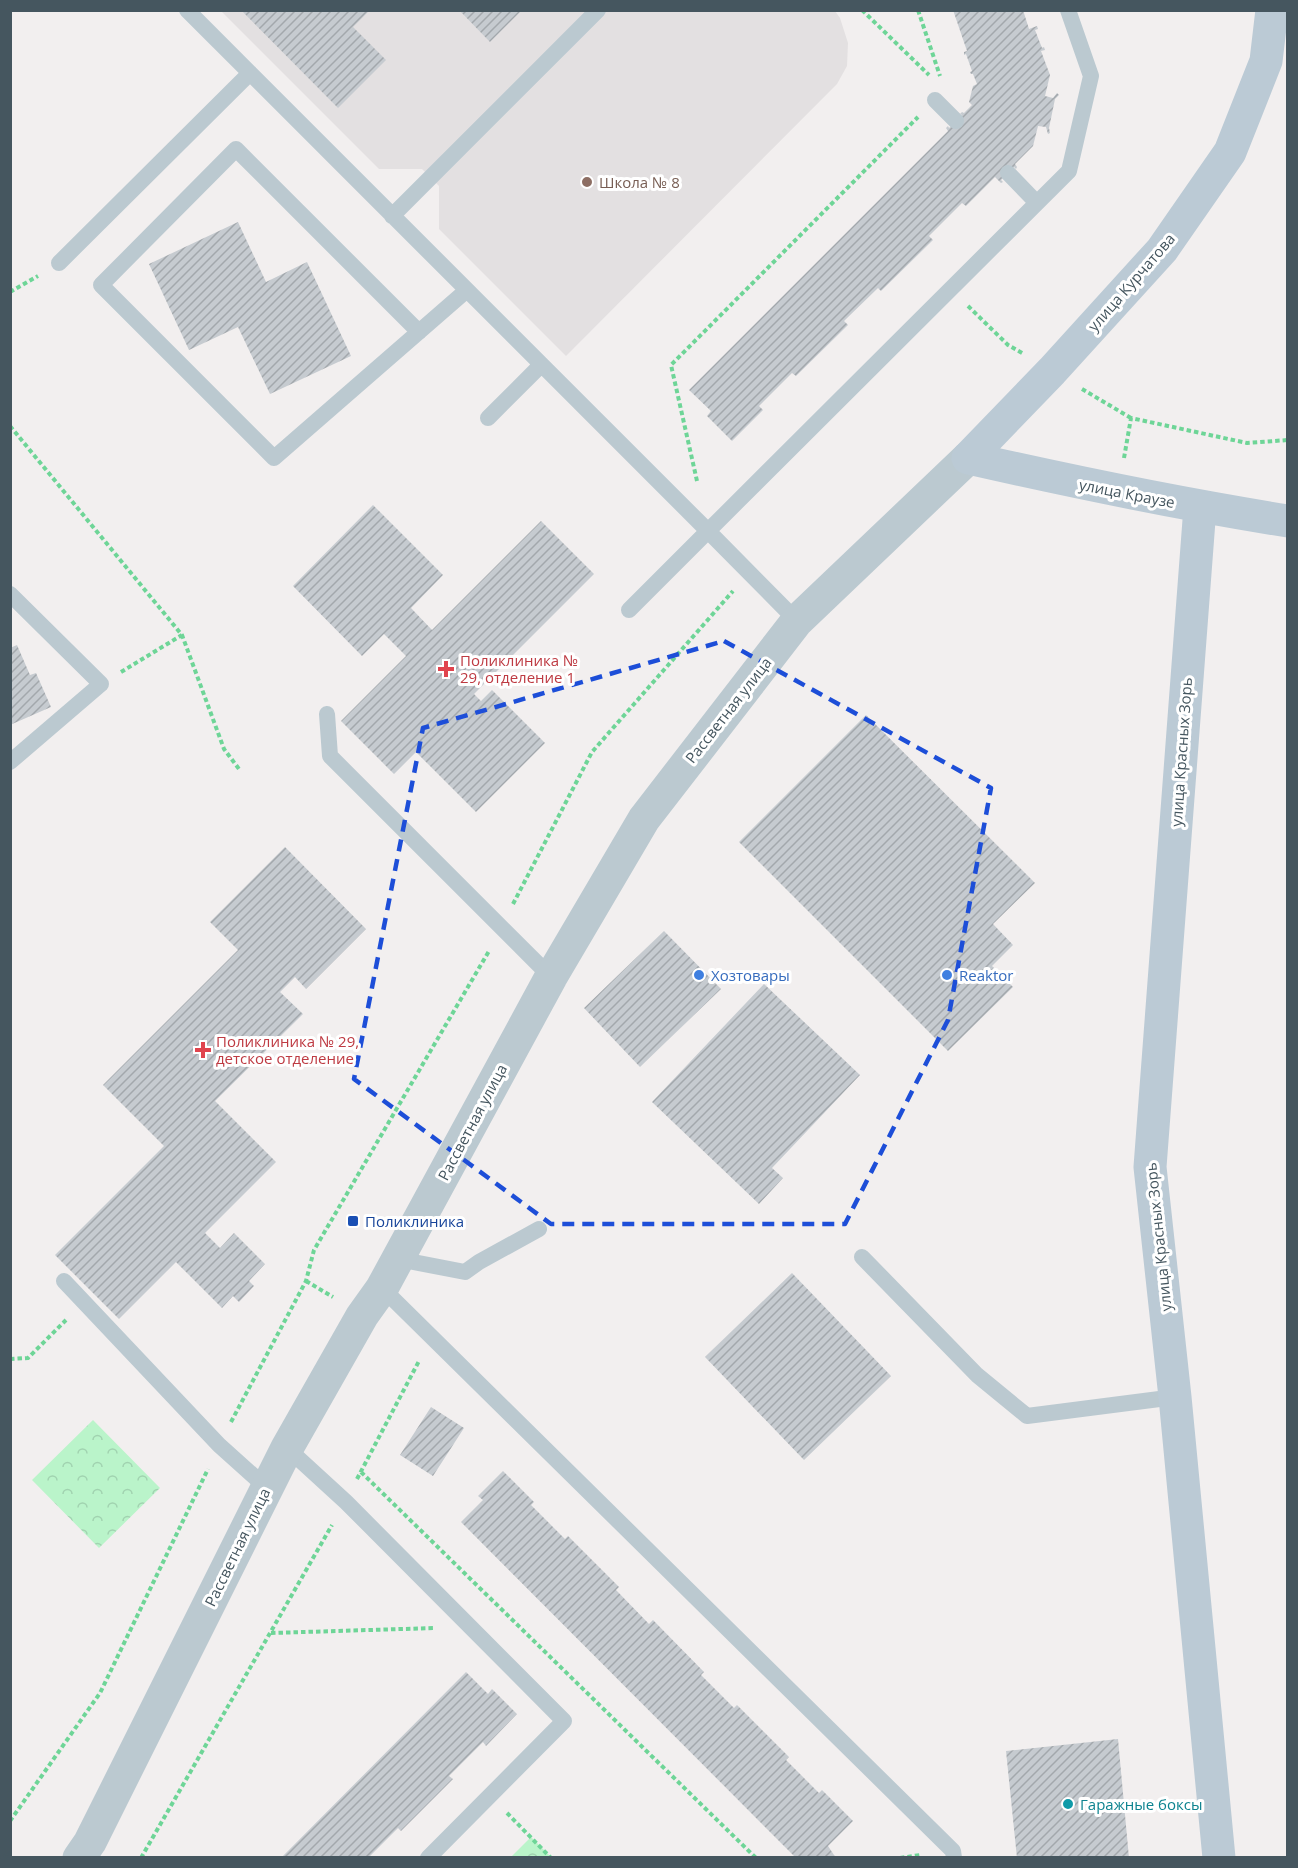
<svg xmlns="http://www.w3.org/2000/svg" width="1298" height="1868" viewBox="0 0 1298 1868" font-family="'Open Sans',sans-serif">
  <defs>
    <pattern id="park-crowns" width="20" height="18" patternUnits="userSpaceOnUse" patternTransform="scale(1.5)"><rect width="20" height="18" fill="#baf4ca"/><path d="M2 6a3 3 0 1 1 6 0M12 15a3 3 0 1 1 6 0" fill="none" stroke="#a1d3b0"/></pattern>
    <pattern id="building-hatch" width="6" height="6" patternUnits="userSpaceOnUse" patternTransform="scale(1.5)"><rect width="6" height="6" fill="#c6cbd0"/><path d="M-1 1l2-2M0 6l6-6M5 7l2-2" fill="none" stroke="#a3a8ac"/></pattern>
  </defs>
  <rect width="100%" height="100%" fill="#f2efef"/>
  <path fill="#e3e0e1" d="M221,11h614l5,7 8,25 -1,23 -10,18 -271,272 -127,-127v-43l-17,-17h-43z"/>
  <path fill="url(#park-crowns)" d="M93,1420l67,68 -61,60 -67,-68z
    M531,1837l20,20h-40z"/>
  <path fill="url(#building-hatch)" d="M241,10h129l-17,17 33,33 -48,48z
    M459,10h63l-32,32z
    M953,10h70l6,19 8,-3 1,3 -3,1 7,18 2,-1 1,3 -4,1 9,24 -5,21 8,2 4,-5 2,2 -4,4 -6,29 1,5 -2,1 -2,-7 -8,-1 -5,20 -18,18 2,3 -1,2 -2,-2 -13,13 2,2 -2,1 -6,-6 -29,29 -4,-3 -33,33 4,4 -52,51 -3,-3 -34,33 4,4 -52,51 -4,-3 -33,33 4,4 -31,31 -25,-25 4,-5 -22,-21 259,-259 -2,-3 2,-2 1,2 13,-13 -2,-1 2,-2 2,1 8,-8 -3,-3 4,-16 4,-2 -4,-10h-2l-1,-2 2,-1 -6,-17 -2,1v-3l3,-1z
    M238,222l28,60 41,-20 44,94 -81,38 -32,-67 -49,23 -40,-86z
    M373,505l70,70 -32,33 21,22 109,-109 53,53 -120,120 7,7 11,-11 53,53 -69,69 -60,-60 -22,22 -53,-53 65,-65 -22,-22 -22,22 -69,-70z
    M17,645l13,30 6,-2 15,34 -41,18v-77z
    M866,715l169,168 -42,41 20,21 -21,21 21,21 -65,64 -209,-209z
    M285,847l81,82 -60,60 -11,-12 -15,15 23,22 -88,87 61,61 -71,71 15,15 14,-15 31,31 -16,17 5,5 -15,16 -6,-6 -11,12 -46,-46 -57,57 -64,-64 109,-109 -61,-61 135,-135 -28,-28z
    M664,931l57,58 -81,78 -56,-59z
    M764,984l96,91 -88,93 11,10 -24,26 -107,-102z
    M792,1273l99,103 -87,84 -99,-103z
    M431,1407l33,21 -31,48 -33,-21z
    M503,1471l31,31 -3,3 34,34 3,-3 51,51 -3,3 33,34 4,-4 51,52 -3,3 33,33 3,-3 52,52 -3,3 33,33 3,-3 31,31 -25,25 8,12h-40l-335,-336 22,-22 -5,-4z
    M466,1672l22,22 4,-5 25,25 -31,32 -3,-4 -34,34 4,3 -52,52 -3,-3 -30,30h-87z
    M1118,1739l11,119h-112l-11,-107z"/>
  <g fill="none" stroke-linecap="round" stroke-linejoin="round">
    <path stroke="#6ed597" stroke-width="4" stroke-dasharray="4.5 3" stroke-linecap="butt" d="M862,10l67,65
      M918,10l22,66
      M10,292l28,-16
      M968,306l40,39 16,9
      M1082,389l49,29
      M10,426l172,209 42,114 15,20
      M1124,458l7,-40 116,25 41,-3
      M697,481l-26,-116 247,-248
      M121,672l61,-37
      M513,904l79,-152 141,-161
      M306,1281l27,16
      M10,1359l18,-1 38,-38
      M231,1422l75,-141 8,-31 175,-299
      M361,1472l395,386
      M357,1479l62,-118
      M271,1633l164,-5
      M507,1813l44,45
      M10,1821l90,-128 108,-224
      M141,1858l191,-333
      M648,1858h5
      M900,1858l20,-3"/>
    <path stroke="#bbc9d0" stroke-width="16" d="M187,10l521,521 -79,79
      M935,100l21,21
      M1008,173l29,30
      M392,216l206,-206
      M59,263l191,-190
      M419,332l-183,-183 -135,136 173,173 193,-168
      M488,418l53,-53
      M10,594l91,90 -91,78
      M797,621l-89,-90 361,-360 22,-95 -23,-66
      M327,714l3,42 221,221
      M862,1257l115,118 50,41 148,-19
      M398,1259l67,13 14,-10 60,-33
      M64,1281l155,164 48,43
      M382,1288l571,563 1,7
      M287,1448l59,54 218,219 -136,137"/>
    <path stroke="#bbc9d0" stroke-width="33" d="M79,1858l11,-16 197,-394 75,-132 20,-28 169,-311 93,-158 153,-198 171,-163"/>
    <path stroke="#bbcad5" stroke-width="33" d="M968,458l84,-87 110,-121 68,-98 36,-91 6,-51
      M968,458c106,24 212,46 320,63
      M1200,507l-50,660 25,230 44,461"/>
  </g>
  <path fill="none" stroke="#1d4ed8" stroke-width="4.5" stroke-dasharray="12 8" stroke-linejoin="round" d="M724,641l267,147 -43,232 -103,204h-294l-197,-145 69,-351z"/>
  <circle fill="#8d6e63" stroke="#fff" stroke-width="2" cx="587" cy="182" r="6"/>
  <g fill="#e0444e" stroke="#fff" stroke-width="2">
    <path d="M443 660h6v6h6v6h-6v6h-6v-6h-6v-6h6z"/>
    <path d="M200 1041h6v6h6v6h-6v6h-6v-6h-6v-6h6z"/>
  </g>
  <g fill="#3f7fe0" stroke="#fff" stroke-width="2">
    <circle cx="699" cy="975" r="6"/>
    <circle cx="947" cy="975" r="6"/>
  </g>
  <rect fill="#1a4fb4" stroke="#fff" stroke-width="2" x="347" y="1215" width="12" height="12" rx="3"/>
  <circle fill="#0f9aa8" stroke="#fff" stroke-width="2" cx="1068" cy="1804" r="6"/>
  <g text-anchor="middle" dominant-baseline="central" stroke-width="6" stroke-linejoin="round" paint-order="stroke">
    <g font-size="15" fill="#785e54" stroke="#fff" text-anchor="start">
      <text x="599" y="182">Школа № 8</text>
    </g>
    <g font-size="15" fill="#45565f" stroke="#fff">
      <text transform="translate(1131 282) rotate(-49)">улица Курчатова</text>
      <text transform="translate(1127 493) rotate(11)">улица Краузе</text>
      <text transform="translate(728 710) rotate(-52)">Рассветная улица</text>
      <text transform="translate(1181 752) rotate(-86)">улица Красных Зорь</text>
      <text transform="translate(472 1122) rotate(-62)">Рассветная улица</text>
      <text transform="translate(1158 1237) rotate(-96)">улица Красных Зорь</text>
      <text transform="translate(237 1547) rotate(-64)">Рассветная улица</text>
    </g>
    <g font-size="15" fill="#be3a42" stroke="#fff" text-anchor="start">
      <text x="460" y="660">Поликлиника №<tspan x="460" dy="17">29, отделение 1</tspan></text>
      <text x="216" y="1041">Поликлиника № 29,<tspan x="216" dy="17">детское отделение</tspan></text>
    </g>
    <g font-size="15" fill="#366cbe" stroke="#fff" text-anchor="start">
      <text x="711" y="975">Хозтовары</text>
      <text x="959" y="975">Reaktor</text>
    </g>
    <g font-size="15" fill="#164399" stroke="#fff" text-anchor="start">
      <text x="365" y="1221">Поликлиника</text>
    </g>
    <g font-size="15" fill="#0d838f" stroke="#fff" text-anchor="start">
      <text x="1080" y="1804">Гаражные боксы</text>
    </g>
  </g>
  <rect width="1298" height="1868" fill="none" stroke="#45565f" stroke-width="24"/>
</svg>
